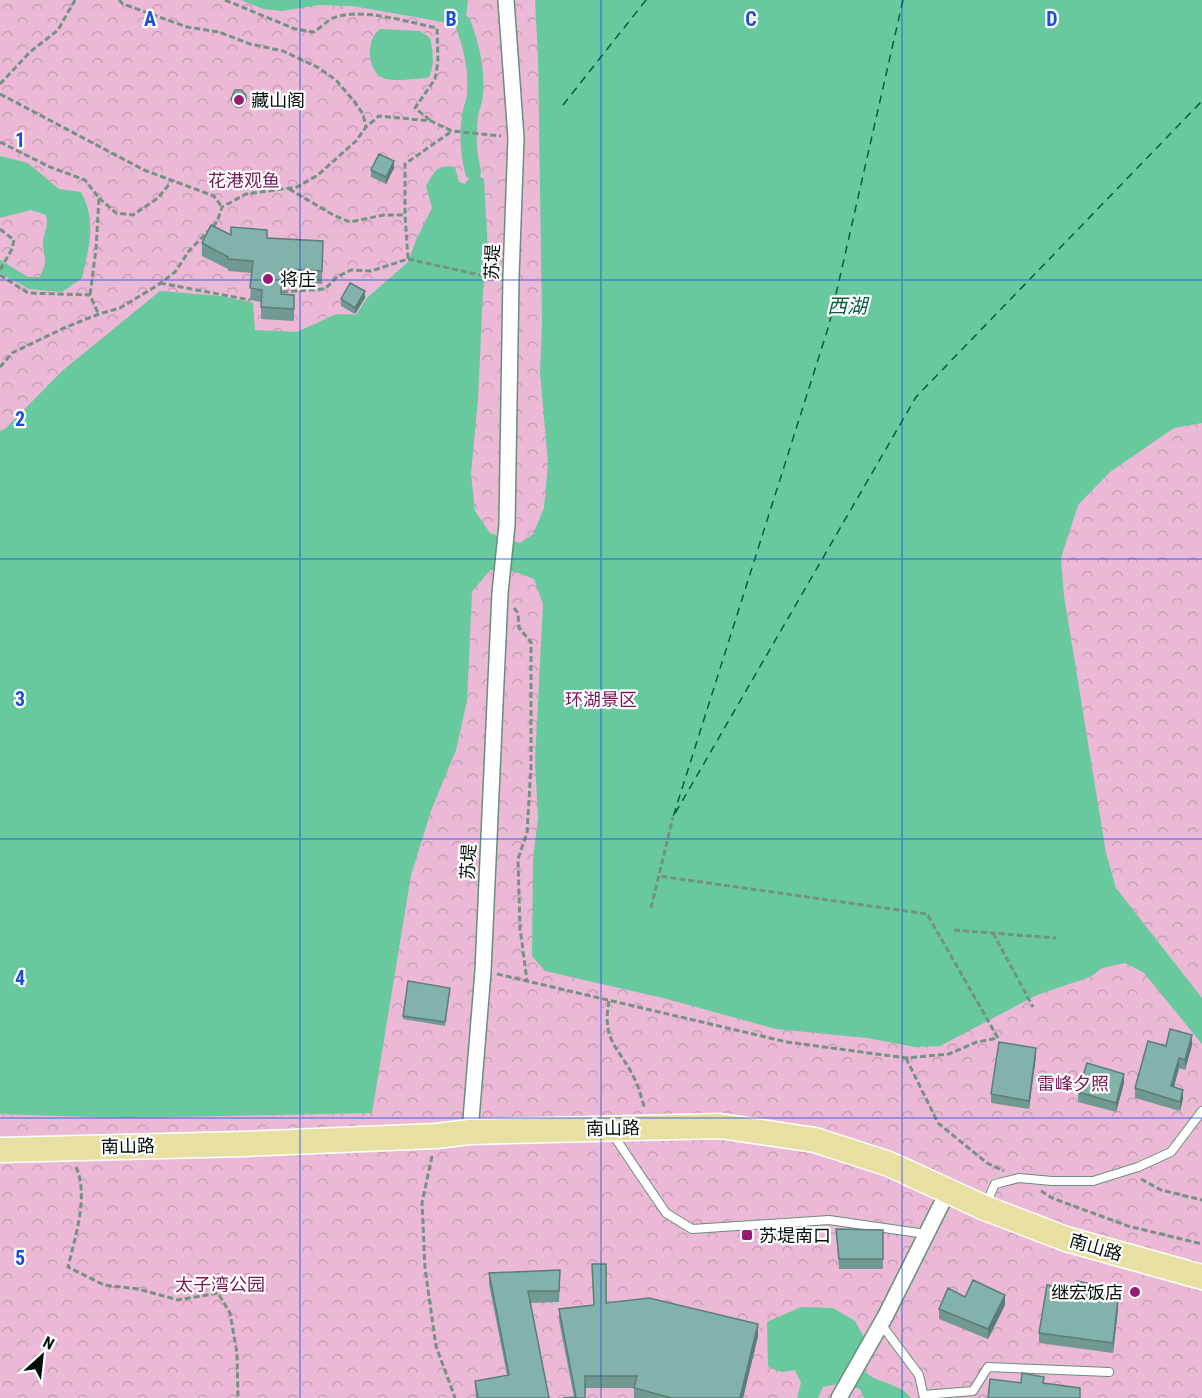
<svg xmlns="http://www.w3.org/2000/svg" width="1202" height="1398" viewBox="0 0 1202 1398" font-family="'Roboto Condensed','Noto Sans SC',sans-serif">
  <defs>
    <pattern id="park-crowns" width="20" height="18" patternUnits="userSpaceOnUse" patternTransform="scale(1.5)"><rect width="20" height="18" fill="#ebb9d6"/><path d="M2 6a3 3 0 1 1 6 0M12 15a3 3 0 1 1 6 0" fill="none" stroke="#c89eb6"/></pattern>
  </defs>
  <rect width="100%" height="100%" fill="#c5f0da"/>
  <path fill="url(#park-crowns)" d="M0,0h1202v1398h-1202z"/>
  <path fill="#67c99d" d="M241,0h227l-2,17 -3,6 -9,1 -101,-18 -34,-1 -37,6 -19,-2z
    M535,0h667v423l-28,5 -64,44 -32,33 -17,53 3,38 42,257 10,35 86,110v46l-58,-71 -19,-10 -23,5 -12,9 -53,18 -97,51 -25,1 -48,-9 -91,-9 -113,-31 -118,-27 -13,-15 1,-97 5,-41 -3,-57 8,-157 -9,-25 -18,-7 -26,-2 -18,22 -5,109 -11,49 -25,61 -20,64 -39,238 -248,5 -124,-4v-683l5,-2 57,-58 98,-80 61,5 32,7 2,27 42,2 37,-17 6,-1 16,1 11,-17 41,-36 8,-22 16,-32 -6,-22c9,-15 11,-22 29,-19l4,15 6,2 8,-12 11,7 4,72 -5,41 -5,107 -7,75 4,37 15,22 30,10 13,-9 11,-26 4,-45 -8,-90 2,-51 -4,-265z
    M380,29l40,2 10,7c3,12 5,28 -1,39l-4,1c-10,1 -34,4 -42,0 -17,-8 -17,-39 -3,-49z
    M0,156l28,7 31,26 22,3c16,29 8,55 1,86l-20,14 -33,-3 -29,-16v-13l28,17h12c9,-21 4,-14 3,-33 0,-11 6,-15 3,-29l-15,-5 -31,8z
    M801,1307l32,1 22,13 12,22 -10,20c6,6 11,13 19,16 12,5 27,8 35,19h-47l-4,-9 -18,-6 -19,4 -5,11h-21l4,-15 -6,-13 -13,2 -14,-5 -1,-45z"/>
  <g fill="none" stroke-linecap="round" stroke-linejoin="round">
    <path stroke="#67c99d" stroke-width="16" d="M463,23c8,23 14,45 12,70 0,8 -4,15 -5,23 -3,20 -2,36 3,56"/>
    <path stroke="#0a5a3e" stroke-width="1.5" stroke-dasharray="8 6" stroke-linecap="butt" d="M903,0l-74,325 -156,492 243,-420 286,-296
      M563,105l83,-105"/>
    <g stroke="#688f7b" stroke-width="10">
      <path id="lane" d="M615,1132l1,7 20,30 30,44 26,16 137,-9 97,14
        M985,1206l10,-22 24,-6 33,3h41l45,-14 33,-15 31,-41
        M881,1324l38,51 5,23
        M924,1395l49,-4 15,-24 121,5"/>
    </g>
    <g stroke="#688f7b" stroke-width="18">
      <path id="street" d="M470,1132l13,-161 17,-378 7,-68 4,-248 5,-139 -10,-138
        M839,1398l47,-83 62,-124"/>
    </g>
    <g stroke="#fff" stroke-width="27">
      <path id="primary" d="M0,1150l244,-6 192,-8 34,-4 250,-6 95,14 74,24 96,44 81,31 136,38"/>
    </g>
    <path stroke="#749282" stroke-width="3" stroke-dasharray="6 3" stroke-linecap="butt" d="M119,0l4,4 64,23 32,5 31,12 33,7 34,16 19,13 17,20 10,14 3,13
      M225,0l70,29 19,3c6,-4 13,-11 19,-14 29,-11 74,4 104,10l1,34 -3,17 -20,29 15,12
      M0,84l30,-32 28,-22 17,-30
      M0,94l144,76 70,26 8,11
      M0,142l50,25 35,13 14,18 -3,51 -6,46
      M289,189l46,27 15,6 34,-7h21
      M99,198l17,15 17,2 25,-17 13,-16
      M0,229l14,11 -2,9 -12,21
      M408,259l81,18h8
      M0,275l28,18 62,2 8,18
      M160,283l90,17
      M282,292l43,-3 12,-12 14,-7 20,1 37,-12 -3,-44v-51l47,-33
      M0,367l12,-14 54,-26 33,-13 21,-6 38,-23 17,-13 14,-21 28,-29 5,-15 24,-13 51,-7 21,-12 38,-34 10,-14 13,-11 52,5 21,10 49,5
      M514,608l4,5 1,15 12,14v125l-4,66 -9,26 2,69 7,53
      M651,908l22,-91
      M954,930l102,8
      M993,933l40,74
      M497,974l290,68 119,16 43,-4 28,-12 21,-4 -71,-124 -268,-38
      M609,1001c-8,42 12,47 27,81 4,9 6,19 9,27
      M906,1058l32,65 49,40 17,8
      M432,1156l-10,47 3,65 11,78 19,52
      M76,1167c13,28 -1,71 -8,100l36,18 34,4 40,11 40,-7 12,20 7,40 1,45
      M1141,1179l20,11 41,10
      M1041,1191l11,7 76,28 74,18"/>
    <use href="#lane" stroke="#fff" stroke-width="8"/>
    <use href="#street" stroke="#fff" stroke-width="15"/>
    <use href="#primary" stroke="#e8e0a3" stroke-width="24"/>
  </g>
  <path fill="#709992" d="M231,99l15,4 -5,5h-5l-5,-6z
    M394,168l-8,16 -15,-7v-7z
    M267,238l56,3 -1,43 -40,-3v13l12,14v13l-33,-2v-17l-11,-2 2,-27 -24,-2v-2l-26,-13v-13z
    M365,298l-10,16 -14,-8v-7z
    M450,991l-5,35 -42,-7v-3z
    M1192,1045l-7,25 -6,-2 -5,19 9,12 -3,12 -45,-13v-10l31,-42z
    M1036,1056l-7,53 -38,-6v-9z
    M1124,1083l-8,29 -38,-10v-10z
    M836,1229l47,1v39h-44z
    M592,1264l14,39 152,33 -15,62h-109v-10h-49v10l-11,-1 -15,-76v-12l35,-4z
    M489,1273l71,9 -1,20 -29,1 19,95h-73l-1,-17 32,-6 -18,-91z
    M1101,1295l17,14 -5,44 -74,-10v-10z
    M965,1297l40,8 -17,34 -49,-20v-10z"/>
  <path fill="#5b7d77" d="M246,100v3l-5,5v-4z
    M394,161v7l-8,16v-7z
    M365,291v7l-10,16v-6z
    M1192,1035v10l-7,25v-10z
    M1036,1048v8l-7,53v-8z
    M1179,1058v10l-8,28v-10z
    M1124,1074v9l-8,29v-9z
    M1183,1090v9l-3,12v-9z
    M1005,1295v10l-17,34v-10z
    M1118,1300v9l-5,44v-10z
    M758,1324v12l-15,62h-3z"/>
  <path fill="#82b2aa" stroke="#5b7d77" stroke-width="1.5" d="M235,90h6l5,5v5l-5,4h-5l-5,-5z
    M379,154l15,7 -8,16 -15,-7z
    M211,225l20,10v-8l36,3v8l56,3 -1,30 -40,-2 -1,25 13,1v14l-33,-2 1,-17 -12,-2 3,-27 -25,-2v-2l-26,-14z
    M350,283l15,8 -10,17 -14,-9z
    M408,981l42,7 -5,34 -42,-6z
    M1170,1029l22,6 -7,25 -6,-2 -8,28 12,4 -3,12 -45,-14 13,-47 18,5z
    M999,1042l37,6 -7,53 -38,-7z
    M1087,1063l37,11 -8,29 -38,-11z
    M836,1229l47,1v29h-44z
    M592,1264h14v39l43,-5 109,26 -18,74h-68l-38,-10 3,-12h-52v22h-22l13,-1 -17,-88 35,-4z
    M560,1270l-1,21h-31l21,107h-71l-3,-17 34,-6 -20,-102z
    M973,1280l32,15 -17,34 -49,-20 9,-21 17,9z
    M1077,1281l24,5 -2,9 19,5 -5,43 -74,-10 8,-48 27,5z
    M1022,1373l22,4 -1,6 37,5v10h-92l2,-19 31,4z"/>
  <path fill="none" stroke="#1d4ed8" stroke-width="1.5" stroke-opacity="0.55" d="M300,0v1398M601,0v1398M902,0v1398M0,280h1202M0,559h1202M0,839h1202M0,1118h1202"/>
  <g fill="#971b74" stroke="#fff" stroke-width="2">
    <circle cx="239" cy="100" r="6"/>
    <circle cx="268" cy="279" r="6"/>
    <rect x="741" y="1229" width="12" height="12" rx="3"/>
    <circle cx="1135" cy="1292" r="6"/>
  </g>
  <g text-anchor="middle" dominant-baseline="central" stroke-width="4.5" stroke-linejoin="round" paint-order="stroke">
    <g font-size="18" fill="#020f08" stroke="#fff" text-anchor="start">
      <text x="251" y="100">藏山阁</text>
      <text x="280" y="279">将庄</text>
      <text x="759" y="1235">苏堤南口</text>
      <text x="1123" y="1292" text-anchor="end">继宏饭店</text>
    </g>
    <g font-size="18" fill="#741859" stroke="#fff">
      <text x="244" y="180">花港观鱼</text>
      <text x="601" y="699">环湖景区</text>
      <text x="1073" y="1083">雷峰夕照</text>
      <text x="220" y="1284">太子湾公园</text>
    </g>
    <g font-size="18" fill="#020f08" stroke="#fff">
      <text transform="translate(492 262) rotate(-88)">苏堤</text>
      <text transform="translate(468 862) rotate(-87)">苏堤</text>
      <text transform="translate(613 1128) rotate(-1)">南山路</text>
      <text transform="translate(128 1146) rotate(-1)">南山路</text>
      <text transform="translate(1096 1247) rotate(16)">南山路</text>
    </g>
    <g font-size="20" font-style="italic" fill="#0a5a3e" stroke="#fff">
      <text x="847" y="306">西湖</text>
    </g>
  </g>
  <g font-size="20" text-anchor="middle" font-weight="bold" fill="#1d4ed8" stroke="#fff" stroke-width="4.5" stroke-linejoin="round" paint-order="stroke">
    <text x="150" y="26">A</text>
    <text x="451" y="26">B</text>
    <text x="751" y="26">C</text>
    <text x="1052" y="26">D</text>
    <text x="20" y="147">1</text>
    <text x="20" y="426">2</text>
    <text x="20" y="706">3</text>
    <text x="20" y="985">4</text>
    <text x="20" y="1265">5</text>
  </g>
  <g transform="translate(42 1356) rotate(27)" stroke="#ffffff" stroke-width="4.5" paint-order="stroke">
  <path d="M0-4.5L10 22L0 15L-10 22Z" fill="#020f08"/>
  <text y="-9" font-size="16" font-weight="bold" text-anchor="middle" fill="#020f08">N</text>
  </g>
</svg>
